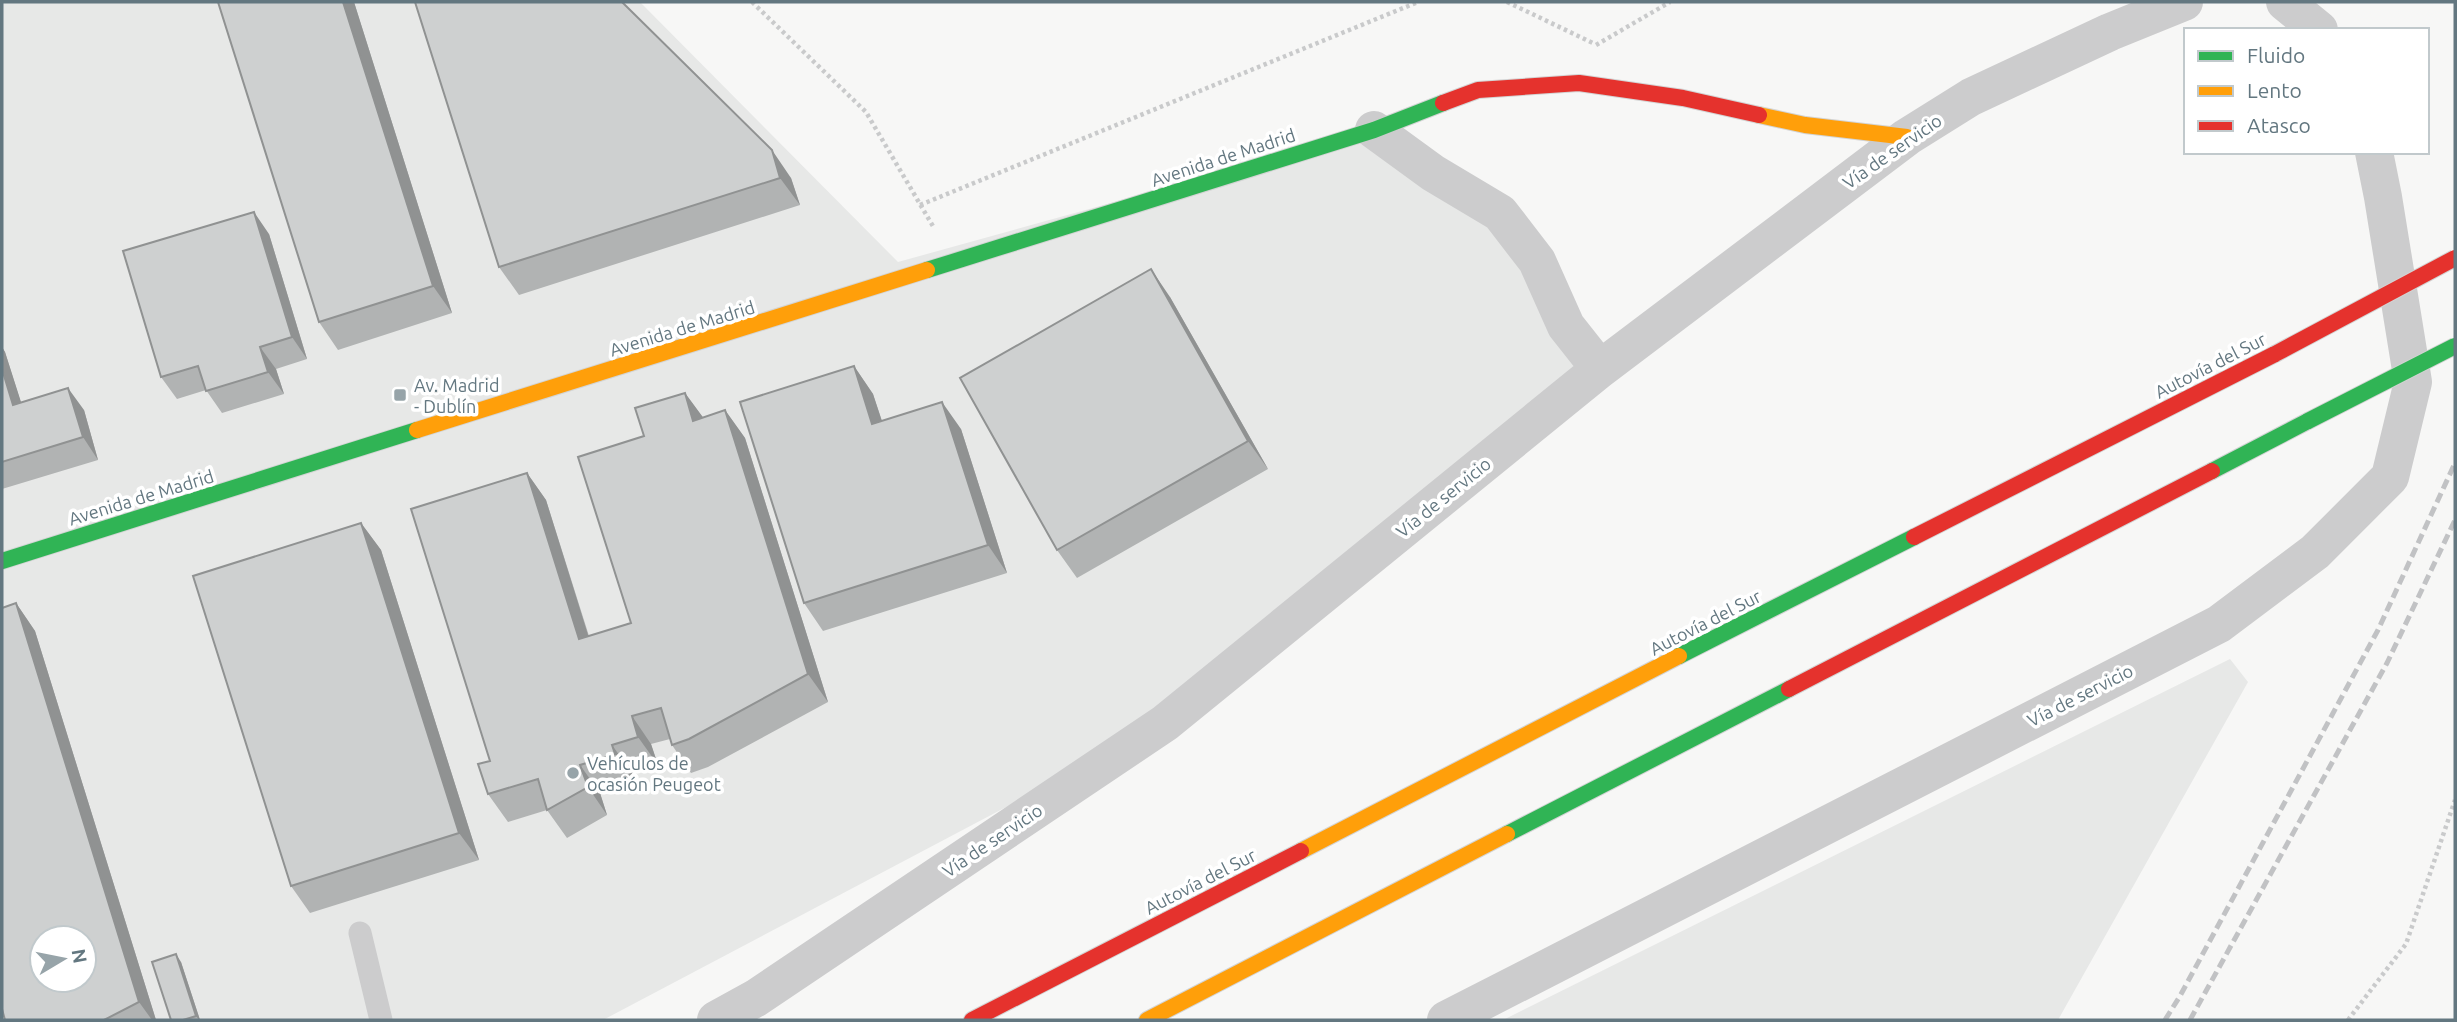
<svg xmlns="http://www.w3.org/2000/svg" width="2457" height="1022" viewBox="0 0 2457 1022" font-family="Ubuntu,sans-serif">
  <rect width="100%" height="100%" fill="#f7f7f6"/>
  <path fill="#e7e8e7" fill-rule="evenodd" d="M2,2h638l258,260 476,-132 126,83 100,156 -435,354 -562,297h-601zM42,938h42v42h-42z
    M2230,659l18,23 -190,338h-555z"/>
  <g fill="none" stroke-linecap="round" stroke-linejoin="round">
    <g stroke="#d3d4d4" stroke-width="18">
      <path id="fast" d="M927,270l447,-140 69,-27
        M2212,471l96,-50
        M2,561l415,-131
        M1679,656l235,-119
        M1507,834l282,-145"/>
    </g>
    <g stroke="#d3d4d4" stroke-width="18">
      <path id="slow" d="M1759,115l46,10 102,12
        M417,430l510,-160
        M1301,851l378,-195
        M1147,1020l360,-186"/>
    </g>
    <g stroke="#d3d4d4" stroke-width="18">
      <path id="jam" d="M1443,103l35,-13 101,-7 104,15 76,17
        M1914,537l361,-183
        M1789,689l423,-218
        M972,1020l329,-169"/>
    </g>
    <path stroke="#c9cacb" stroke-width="4.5" stroke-dasharray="3.5 3.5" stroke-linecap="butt" d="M752,2l114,110 68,116
      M1507,2l88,42
      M1596,45l74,-43
      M920,205l498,-203
      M2348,1020l58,-76 49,-144"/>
    <path stroke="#cccccd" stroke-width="23" d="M360,933l21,87"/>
    <path stroke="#cccccd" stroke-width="38" d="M2285,2l34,28
      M1374,130l59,43 67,40 37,48 29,65 34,43
      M716,1020l40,-22 409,-275 435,-354 307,-232 64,-40 139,-65 74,-30
      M1446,1020l773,-396 96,-72 75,-75 23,-95 -30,-185 -9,-45"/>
    <use href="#fast" stroke="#30b455" stroke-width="16"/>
    <use href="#slow" stroke="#ff9f0a" stroke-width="16"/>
    <use href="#jam" stroke="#e5322d" stroke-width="16"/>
    <path stroke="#c1c2c4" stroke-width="5" stroke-dasharray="10 5" stroke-linecap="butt" d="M2165,1020l15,-24 198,-366 77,-167
      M2190,1020l197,-357 68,-143"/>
    <g stroke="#d3d3d3" stroke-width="18" stroke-linecap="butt">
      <path id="fast-bridge" d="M2308,421l147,-75"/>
    </g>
    <g stroke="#d3d3d3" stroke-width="18" stroke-linecap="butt">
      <path id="jam-bridge" d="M2275,354l180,-96"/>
    </g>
    <use href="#fast-bridge" stroke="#30b455" stroke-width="16"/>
    <use href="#jam-bridge" stroke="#e5322d" stroke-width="16"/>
  </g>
  <path fill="#b1b3b3" d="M354,2l98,311 -114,37 -19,-28z
    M415,2l376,176 9,27 -281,90 -20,-28z
    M269,234l38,125 -31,10 8,25 -62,19 -16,-23 -29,9 -16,-22z
    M1170,297l98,172 -191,109 -20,-28z
    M2,347l3,5 16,51 63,7 14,50 -96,29z
    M854,366l19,28 9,27 79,8 46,144 -184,58 -19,-28z
    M685,393l18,25 22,-8 20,28 83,264 -120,65 -17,6 -19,-28 -2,-6 -19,5 7,21 -26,8 2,9 -34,11 7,22 -40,23 -20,-28 -39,12 -20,-28 2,-33 37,-288 19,27 43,136 42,-13 13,-187z
    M361,523l20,27 98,310 -169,53 -19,-27z
    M16,603l19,28 121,389h-151z
    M181,962l19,58h-29z"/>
  <path fill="#909292" d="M343,2h11l98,311 -19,-27z
    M772,150l19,28 9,27 -20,-27z
    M254,212l15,22 38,125 -15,-22z
    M1151,269l19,28 98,172 -20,-28z
    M2,347l3,5 24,75 -16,-22 -11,-36z
    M260,347l16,22 8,25 -16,-22z
    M854,366l19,28 19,58 -20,-28z
    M68,388l16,22 14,50 -15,-23z
    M685,393l20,27 -12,1z
    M942,402l19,27 46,144 -19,-28z
    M725,410l20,28 83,264 -20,-28z
    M527,473l19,27 52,167 -19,-28z
    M361,523l20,27 98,310 -20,-27z
    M16,603l19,28 121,389h-4l-13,-18z
    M632,716l19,28 7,21 -20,-28z
    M612,745l20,28 2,9 -19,-28z
    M580,765l20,28 7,22 -19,-28z
    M176,954l5,8 19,58h-1l-3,-4z"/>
  <path fill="#ced0d0" stroke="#909292" stroke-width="2" fill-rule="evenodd" d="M218,2h125l90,284 -114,36z
    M415,2h207l150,148 8,28 -281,89z
    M254,212l38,125 -32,10 8,25 -62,19 -8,-25 -37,11 -38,-126z
    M1151,269l97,172 -191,109 -97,-172z
    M854,366l18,58 70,-22 46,143 -184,58 -64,-201z
    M2,369l11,36 55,-17 15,49 -81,25z
    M685,393l8,28 32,-11 83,264 -119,65 -17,6 -11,-37 -29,8 6,21 -26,8 3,9 -35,11 8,22 -41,23 -9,-31 -50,15 -10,-30 12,-3 -79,-252 116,-36 52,166 52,-16 -53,-166 66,-21 -9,-28z
    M361,523l98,310 -168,53 -98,-310z
    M16,603l123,399 -35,18h-99l-3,-11v-401zM42,938h42v42h-42z
    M176,954l20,62 -13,4h-12l-19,-58z"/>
  <g fill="#97a4a9" stroke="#fff" stroke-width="2.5">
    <rect x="393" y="388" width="14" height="14" rx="3.5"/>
    <circle cx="573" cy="773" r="7"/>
  </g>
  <g text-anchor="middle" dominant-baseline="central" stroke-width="7" stroke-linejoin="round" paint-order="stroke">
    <g font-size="18" fill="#637780" stroke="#fff">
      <text transform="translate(1892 151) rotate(-35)">Vía de servicio</text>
      <text transform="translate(1223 157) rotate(-18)">Avenida de Madrid</text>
      <text transform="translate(682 328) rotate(-17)">Avenida de Madrid</text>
      <text transform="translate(2210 365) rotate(-27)">Autovía del Sur</text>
      <text transform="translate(141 497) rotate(-17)">Avenida de Madrid</text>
      <text transform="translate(1443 497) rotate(-39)">Vía de servicio</text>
      <text transform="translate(1705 622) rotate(-27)">Autovía del Sur</text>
      <text transform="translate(2080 695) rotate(-27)">Vía de servicio</text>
      <text transform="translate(992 840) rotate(-34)">Vía de servicio</text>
      <text transform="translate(1200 881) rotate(-27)">Autovía del Sur</text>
    </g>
    <g font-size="18" fill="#637780" stroke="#fff" text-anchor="start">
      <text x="414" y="385">Av. Madrid<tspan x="414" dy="21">- Dublín</tspan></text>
      <text x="587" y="763">Vehículos de<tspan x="587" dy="21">ocasión Peugeot</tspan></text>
    </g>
  </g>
  <rect width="2457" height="1022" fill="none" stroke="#637780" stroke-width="7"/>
  <rect x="2184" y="28" width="245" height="126" fill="#ffffff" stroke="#c1c9cc" stroke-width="2"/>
  <rect x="2198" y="51" width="35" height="10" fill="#30b455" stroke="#c1c9cc" stroke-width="2"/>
  <text x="2247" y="63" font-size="21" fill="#637780">Fluido</text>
  <rect x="2198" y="86" width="35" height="10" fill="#ff9f0a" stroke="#c1c9cc" stroke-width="2"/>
  <text x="2247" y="98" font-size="21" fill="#637780">Lento</text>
  <rect x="2198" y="121" width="35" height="10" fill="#e5322d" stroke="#c1c9cc" stroke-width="2"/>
  <text x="2247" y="133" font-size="21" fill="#637780">Atasco</text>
  <g transform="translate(63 959) rotate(80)"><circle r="33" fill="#ffffff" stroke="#c1c9cc" stroke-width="2"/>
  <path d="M0-5L12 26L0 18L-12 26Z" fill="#97a4a9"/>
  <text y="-10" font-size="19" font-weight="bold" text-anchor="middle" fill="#637780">N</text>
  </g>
</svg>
